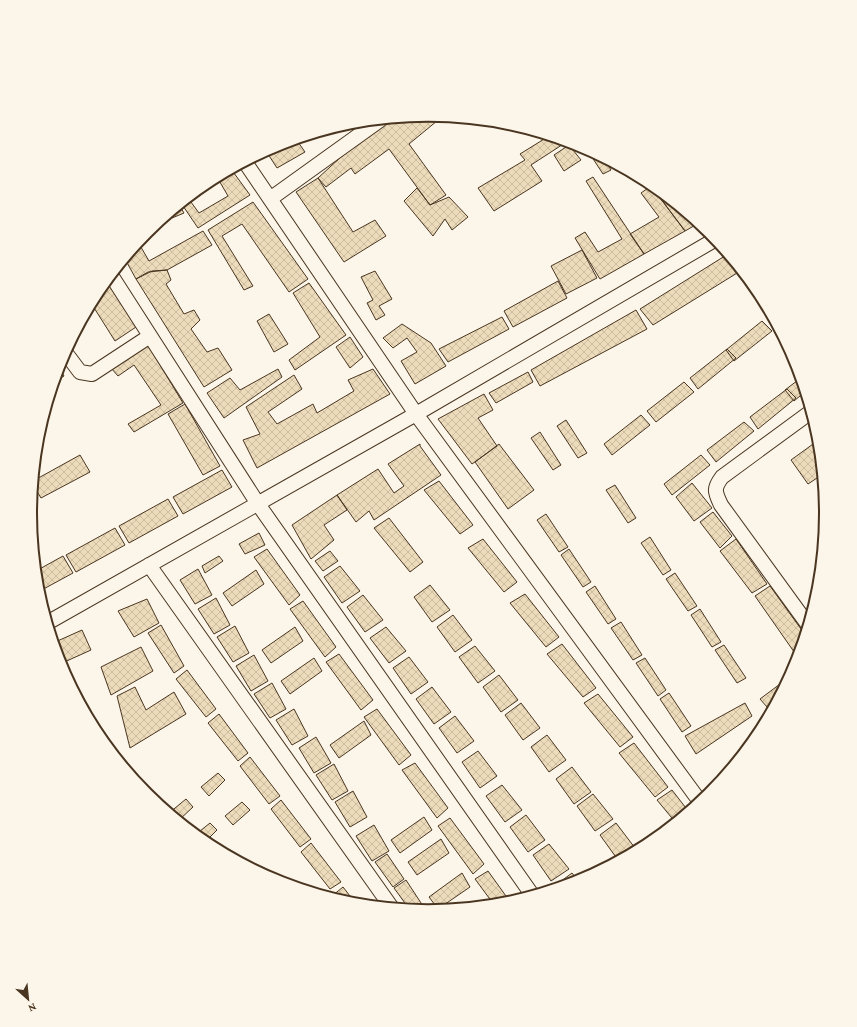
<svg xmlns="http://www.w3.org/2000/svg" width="857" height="1027" viewBox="0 0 857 1027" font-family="'Crimson Pro',serif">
  <defs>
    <pattern id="building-cross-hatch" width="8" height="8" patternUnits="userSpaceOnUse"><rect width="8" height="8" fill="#ecdcbc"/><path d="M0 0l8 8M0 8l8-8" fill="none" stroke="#ccbda1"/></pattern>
  </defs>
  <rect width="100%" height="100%" fill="#fbf6e9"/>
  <path fill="url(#building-cross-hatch)" stroke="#4a3520" d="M429,115l14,1 -34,28 37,51 -16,10 -41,-56 -34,25 -4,-6 -25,19 -8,-9 24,-22 51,-38z
    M549,136l19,5 -37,24 11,16 -48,30 -16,-23 47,-28 -5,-6z
    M296,139l9,13 -28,16 -11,-17 10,-6z
    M569,145l12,15 -17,11 -10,-16z
    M586,148l18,10 7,12 -8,4z
    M231,169l19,26 -52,33 -17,-25 7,-5 11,15 29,-17 -11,-19z
    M593,177l51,77 -44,25 -25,-41 10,-6 13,20 24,-13 -36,-58z
    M318,178l35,54 22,-12 11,16 -42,26 -48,-70z
    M651,186l34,45 -41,23 -14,-20 29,-17 -18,-24z
    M417,188l13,17 19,-8 19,20 -16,13 -7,-11 -12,17 -29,-35z
    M667,196l32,27 -14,8 -24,-32z
    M253,202l55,77 -19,13 -47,-68 -20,12 31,50 -9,4 -36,-60z
    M179,205l5,8 -12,5 -3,-5z
    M203,231l9,14 -45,25 -15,1 -16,8 -11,-20 13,-17 11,19z
    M582,250l15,28 -31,16 -15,-28z
    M728,254l14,16 -89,55 -13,-16z
    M167,270l4,10 -5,4 18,30 10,-4 6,10 -9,9 16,23 11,-4 14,22 -28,17 -68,-108 12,-7z
    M375,271l17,28 -13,7 6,9 -9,5 -9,-17 6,-3 -12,-23z
    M107,280l29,47 -21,14 -24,-38 6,-11z
    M558,281l9,17 -54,29 -9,-16z
    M309,283l37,52 -51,35 -6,-10 31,-23 -27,-44z
    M636,310l11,19 -107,57 -9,-16z
    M269,314l19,30 -14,8 -17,-31z
    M772,315l7,13 -2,1 -8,-11z
    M502,317l7,12 -61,33 -9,-13z
    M762,321l10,10 -38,30 -8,-11z
    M402,324l29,19 15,23 -31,18 -14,-23 16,-9 -10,-14 -14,10 -10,-10z
    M350,337l13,20 -13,11 -14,-21z
    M148,345l35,58 -49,29 -6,-8 33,-19 -27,-40 -16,11 -7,-8z
    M727,349l9,9 -38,31 -8,-11z
    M59,367l5,9 -10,6z
    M278,369l4,8 -58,41 -17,-25 23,-15 10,12z
    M373,369l17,25 -133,74 -14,-28 17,-6 -14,-27 48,-32 8,14 -34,23 9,12 36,-20 4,9 37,-22 -6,-11z
    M528,372l5,10 -37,21 -7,-10z
    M802,377l4,14 -12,10 -9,-11z
    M684,382l10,10 -38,30 -9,-11z
    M787,389l9,9 -38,31 -8,-12z
    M484,394l9,16 -15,8 19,28 -25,18 -34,-45z
    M185,404l35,62 -17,9 -35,-61z
    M641,415l9,10 -38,30 -8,-11z
    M566,420l21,33 -9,5 -21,-32z
    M744,422l10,9 -38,31 -9,-12z
    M540,432l21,33 -8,5 -22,-32z
    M820,439l3,35 -15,10 -17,-24z
    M420,444v2l21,29 -67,45 -5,-9 -13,11 -19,-27 41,-26 16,24 10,-7 -16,-22z
    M499,444l35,46 -26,19 -33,-47z
    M80,455l10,17 -49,26 -8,-13v-4z
    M701,455l9,10 -38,30 -8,-11z
    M222,470l10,17 -49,27 -10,-17z
    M439,481l34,44 -13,9 -36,-44z
    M692,483l20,25 -18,13 -18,-24z
    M615,485l21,33 -8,5 -22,-33z
    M337,495l10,15 -23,15 10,15 -23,19 -19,-34z
    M168,499l10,17 -49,27 -10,-17z
    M713,512l19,24 -12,12 -20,-26z
    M546,514l22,33 -9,5 -22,-32z
    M389,518l34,44 -13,10 -36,-44z
    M115,528l10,17 -49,27 -10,-17z
    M259,533l6,12 -20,9 -6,-10z
    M650,537l21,33 -8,5 -22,-32z
    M483,539l34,43 -13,10 -36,-44z
    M736,539l31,45 -15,9 -32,-42z
    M267,549l33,46 -11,10 -35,-48z
    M569,549l22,33 -8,5 -22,-32z
    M330,551l8,10 -15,10 -8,-10z
    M63,556l10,17 -35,19 -2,-21z
    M219,556l4,5 -18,12 -3,-7z
    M340,566l20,25 -18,12 -18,-26z
    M198,569l14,26 -17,9 -15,-24z
    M256,570l8,14 -32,22 -9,-13z
    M675,573l22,33 -9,5 -22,-32z
    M430,585l20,25 -18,12 -18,-25z
    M595,586l21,33 -8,5 -22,-32z
    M770,586l36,50 -7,23 -44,-63z
    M525,594l34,43 -13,10 -36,-44z
    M363,595l20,25 -18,12 -18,-25z
    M216,598l14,27 -16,9 -16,-25z
    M147,599l12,24 -25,14 -16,-26z
    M303,601l33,46 -11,10 -35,-48z
    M700,609l21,33 -9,5 -21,-32z
    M453,615l19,25 -17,12 -18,-25z
    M621,622l21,33 -9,5 -22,-32z
    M161,625l23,41 -10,7 -26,-40z
    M235,626l14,27 -16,9 -16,-25z
    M295,627l8,14 -32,22 -9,-13z
    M386,627l20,24 -17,12 -19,-25z
    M82,630l9,20 -31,14 -7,-21z
    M562,644l34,44 -13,9 -36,-43z
    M724,645l22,33 -9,5 -22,-33z
    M475,646l20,25 -17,12 -19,-26z
    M141,647l12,24 -42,24 -10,-28z
    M339,654l34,46 -12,10 -35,-48z
    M254,655l14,26 -17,10 -15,-25z
    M409,657l19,25 -17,12 -18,-26z
    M314,658l8,13 -32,23 -9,-13z
    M645,658l21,32 -8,6 -22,-33z
    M187,670l29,39 -10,8 -30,-38z
    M499,675l19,25 -17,12 -18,-25z
    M792,675l-13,24 -12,8 -7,-8z
    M272,683l14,26 -16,9 -16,-24z
    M135,687l11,23 28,-18 12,22 -56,34 -13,-52z
    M432,687l19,25 -17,12 -18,-25z
    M669,693l22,33 -9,6 -22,-33z
    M598,694l35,43 -13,10 -36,-44z
    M521,703l19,25 -17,12 -18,-25z
    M745,703l7,13 -56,38 -11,-18z
    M294,709l14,27 -16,9 -16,-25z
    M377,709l34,46 -12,10 -35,-48z
    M219,714l29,39 -10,8 -30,-38z
    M455,716l19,25 -17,12 -18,-25z
    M364,721l7,14 -32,23 -9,-13z
    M547,735l19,25 -17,12 -18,-25z
    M316,737l15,26 -17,10 -15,-25z
    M634,743l34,44 -13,10 -36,-44z
    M478,751l19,25 -17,12 -18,-26z
    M250,757l30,39 -11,8 -29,-38z
    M415,763l33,45 -11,10 -35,-48z
    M334,764l14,27 -16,9 -16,-25z
    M572,767l19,25 -17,12 -18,-25z
    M218,773l7,7 -16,16 -8,-9z
    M502,785l20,25 -17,12 -19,-26z
    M672,790l17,22 -13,11 -19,-23z
    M353,791l14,26 -17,10 -15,-25z
    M593,794l20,25 -18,12 -18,-25z
    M186,799l7,8 -15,14 -9,-8z
    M281,800l30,39 -11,8 -29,-38z
    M242,802l8,8 -17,15 -8,-9z
    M526,815l19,25 -17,12 -18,-25z
    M424,817l8,13 -32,23 -9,-13z
    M450,818l34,46 -11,10 -35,-48z
    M210,823l7,7 -13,13 -9,-8z
    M616,823l19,25 -17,12 -18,-25z
    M374,825l15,26 -17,10 -16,-25z
    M441,839l8,14 -32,22 -9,-13z
    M311,843l30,39 -11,7 -29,-37z
    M549,844l20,25 -18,12 -18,-26z
    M387,854l17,25 -11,8 -18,-25z
    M488,871l23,32 -16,3 -20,-27z
    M462,873l8,14 -32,22 -9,-12z
    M572,873l7,9 -21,7 -2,-4z
    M406,880l17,26 -7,5 -6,-1 -16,-22z
    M343,887l14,18 -21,-5 -4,-4z
    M429,906l4,6 -11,-1z"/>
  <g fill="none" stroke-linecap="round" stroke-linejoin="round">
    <g stroke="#4a3520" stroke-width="16">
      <path id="minor" d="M245,162l171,252 285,389
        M270,199l110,-79
        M111,275l147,229 275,392
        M65,352l15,20 12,2 58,-38
        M149,565l243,343
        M47,623l369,-209 300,-175
        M809,626l-88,-121c-6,-13 -8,-16 1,-28l90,-66"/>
    </g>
    <use href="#minor" stroke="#fbf6e9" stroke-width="14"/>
  </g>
  <path d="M0 0H857V1027H0ZM37 513a391 391 0 1 1 782 0a391 391 0 1 1-782 0Z" fill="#fbf6e9" fill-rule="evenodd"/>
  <path fill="none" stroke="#4a3520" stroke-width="2" d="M37 513a391 391 0 1 1 782 0a391 391 0 1 1-782 0Z"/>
  <g transform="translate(28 999) rotate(153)" stroke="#fbf6e9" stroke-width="3" paint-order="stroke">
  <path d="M0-3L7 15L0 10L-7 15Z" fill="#4a3520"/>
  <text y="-6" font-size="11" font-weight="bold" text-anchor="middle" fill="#4a3520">N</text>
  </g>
</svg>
